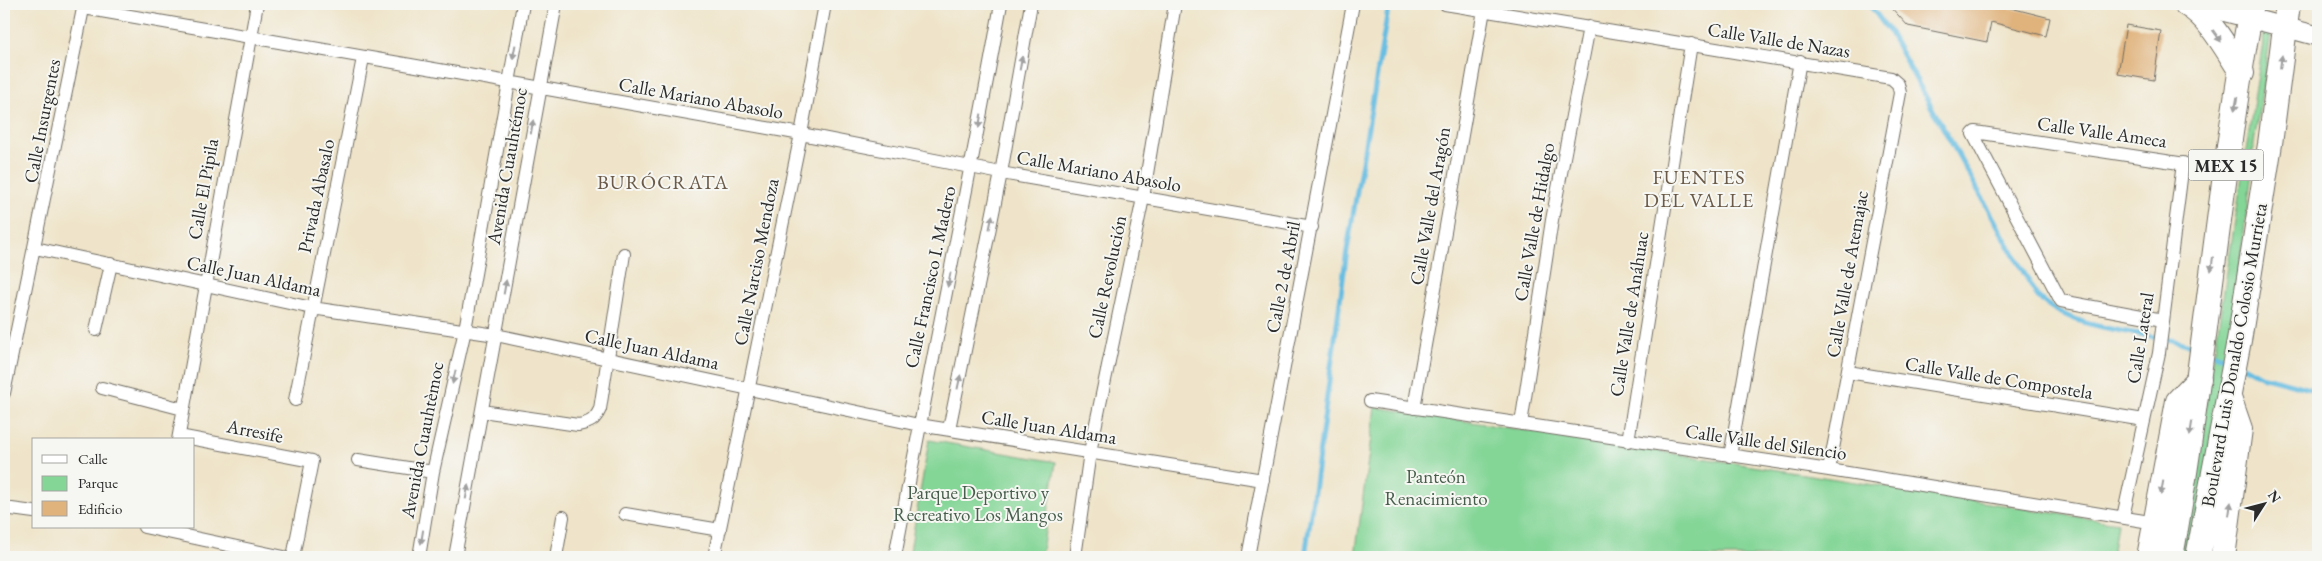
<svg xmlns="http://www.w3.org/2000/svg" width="2322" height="561" viewBox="0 0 2322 561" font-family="'EB Garamond',serif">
  <rect width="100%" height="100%" fill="#f6f6f2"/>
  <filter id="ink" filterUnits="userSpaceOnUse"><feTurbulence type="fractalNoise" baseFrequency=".02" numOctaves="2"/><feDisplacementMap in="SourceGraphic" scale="10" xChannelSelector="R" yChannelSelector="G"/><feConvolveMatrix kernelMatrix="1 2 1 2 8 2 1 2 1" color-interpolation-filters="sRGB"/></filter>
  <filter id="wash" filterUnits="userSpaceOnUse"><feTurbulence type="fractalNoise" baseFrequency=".0096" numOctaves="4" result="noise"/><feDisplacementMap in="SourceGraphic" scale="20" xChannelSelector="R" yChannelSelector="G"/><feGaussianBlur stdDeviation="1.12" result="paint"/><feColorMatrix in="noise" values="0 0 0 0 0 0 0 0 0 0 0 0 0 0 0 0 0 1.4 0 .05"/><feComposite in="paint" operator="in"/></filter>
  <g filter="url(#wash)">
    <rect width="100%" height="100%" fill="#efe4c9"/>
    <path fill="#84d697" stroke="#588061" d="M2265,30l6,4 -19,122 -1,24 -21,152 -37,225h-17l17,-69z
      M1375,407l742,116 -5,34h-757z
      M929,440l127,22 -15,95h-132z"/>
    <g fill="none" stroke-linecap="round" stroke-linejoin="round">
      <path stroke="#64bce1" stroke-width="5" d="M1869,4l20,27 148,265c40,39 109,33 159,51
        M2209,352l20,7
        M2241,365l20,11 57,15
        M1305,557l42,-307 42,-246"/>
    </g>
    <g id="blocks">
      <path fill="#e0b27c" d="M1888,4h107l55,14 -4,18 -55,-14 -4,20 -79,-16z
        M2126,25l35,6 -7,49 -36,-6z"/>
    </g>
  </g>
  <g filter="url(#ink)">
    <use href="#blocks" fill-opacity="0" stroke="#706c62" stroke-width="1"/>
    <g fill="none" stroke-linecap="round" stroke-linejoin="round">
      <g stroke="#706c62" stroke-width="14">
        <path id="street" d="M1445,4l446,74 7,6 2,9 -71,377
          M84,8l424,74 293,52 200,39 311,54
          M35,248l277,60 184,27 423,90 344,55
          M2163,320l-102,-19 -88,-167 2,-2 250,38
          M96,330l15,-66
          M1848,372l296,48
          M102,388l81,21
          M4,393l80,-389
          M295,400l68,-342
          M1370,401l459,69 327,53
          M1414,408l70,-398
          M482,411l96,14c12,-2 17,-5 22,-16l24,-155
          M1521,424l31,-204 37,-193
          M949,429l52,-256 30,-169
          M179,436l133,25 -19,96
          M178,440l79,-436
          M1628,441l63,-397
          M1730,456l70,-395
          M358,460l75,12
          M4,508l30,4
          M625,514l95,16
          M2123,517l36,-164 24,-190
          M144,527l140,30
          M419,557l14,-85 32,-142 58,-326
          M455,557l101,-553
          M556,557l7,-40
          M714,557l87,-423 24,-130
          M895,557c34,-185 73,-368 106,-553
          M1075,557l15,-105 53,-254 32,-194
          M1248,557l105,-553"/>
      </g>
      <g stroke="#706c62" stroke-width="21">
        <path id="secondary" d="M2196,4l122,32"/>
      </g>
      <g stroke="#706c62" stroke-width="26">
        <path id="highway" d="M2186,4c25,14 40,45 56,69
          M2149,557l29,-156 21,-22
          M2171,557c33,-183 47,-370 81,-553
          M2198,557l42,-222 30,-191 18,-140
          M2223,557l17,-128 -11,-32"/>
      </g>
      <use href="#street" stroke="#fff" stroke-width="12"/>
      <use href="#secondary" stroke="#fff" stroke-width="19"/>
      <use href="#highway" stroke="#fff" stroke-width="24"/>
    </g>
    <defs><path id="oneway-solid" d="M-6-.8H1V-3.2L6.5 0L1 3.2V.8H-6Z" transform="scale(1.25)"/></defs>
    <g fill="#a0a0a0">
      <use href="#oneway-solid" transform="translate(2217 36) rotate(55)"/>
      <use href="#oneway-solid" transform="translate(514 52) rotate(101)"/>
      <use href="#oneway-solid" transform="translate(2281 62) rotate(-82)"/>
      <use href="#oneway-solid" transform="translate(1021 63) rotate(-80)"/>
      <use href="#oneway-solid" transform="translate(2236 104) rotate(100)"/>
      <use href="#oneway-solid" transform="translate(980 121) rotate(100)"/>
      <use href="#oneway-solid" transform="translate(532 127) rotate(-80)"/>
      <use href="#oneway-solid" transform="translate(991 222) rotate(-78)"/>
      <use href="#oneway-solid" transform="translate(2212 264) rotate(98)"/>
      <use href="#oneway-solid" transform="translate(949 280) rotate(102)"/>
      <use href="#oneway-solid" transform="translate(505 287) rotate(-80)"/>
      <use href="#oneway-solid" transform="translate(454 377) rotate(103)"/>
      <use href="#oneway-solid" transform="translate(959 382) rotate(-78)"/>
      <use href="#oneway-solid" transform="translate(2191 429) rotate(99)"/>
      <use href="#oneway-solid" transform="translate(2162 488) rotate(100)"/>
      <use href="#oneway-solid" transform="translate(467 492) rotate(-80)"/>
      <use href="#oneway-solid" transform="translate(2230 509) rotate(-82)"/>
      <use href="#oneway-solid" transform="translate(422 537) rotate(99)"/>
    </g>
  </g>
  <g text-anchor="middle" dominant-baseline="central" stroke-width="4" stroke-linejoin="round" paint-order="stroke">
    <rect fill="#f6f6f2" stroke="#686867" stroke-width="1" x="2188.5" y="149.5" width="75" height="31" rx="4"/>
    <g font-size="18" font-weight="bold" fill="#2b2b2b">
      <text x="2226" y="165">MEX 15</text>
    </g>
    <g font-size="19" fill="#2b2b2b" stroke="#f6f6f2">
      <text transform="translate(1779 40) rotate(9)">Calle Valle de Nazas</text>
      <text transform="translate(701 98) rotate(10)">Calle Mariano Abasolo</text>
      <text transform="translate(42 121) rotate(-79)">Calle Insurgentes</text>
      <text transform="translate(2102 132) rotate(8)">Calle Valle Ameca</text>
      <text transform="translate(507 166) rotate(-80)">Avenida Cuauhtémoc</text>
      <text transform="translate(1099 171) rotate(10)">Calle Mariano Abasolo</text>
      <text transform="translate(203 189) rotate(-80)">Calle El Pipila</text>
      <text transform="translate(316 196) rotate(-78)">Privada Abasalo</text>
      <text transform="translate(1430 206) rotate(-80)">Calle Valle del Aragón</text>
      <text transform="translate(1534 222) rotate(-80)">Calle Valle de Hidalgo</text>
      <text transform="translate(756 262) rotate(-79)">Calle Narciso Mendoza</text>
      <text transform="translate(1847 274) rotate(-80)">Calle Valle de Atemajac</text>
      <text transform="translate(254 276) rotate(12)">Calle Juan Aldama</text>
      <text transform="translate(930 277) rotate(-78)">Calle Francisco I. Madero</text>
      <text transform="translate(1107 277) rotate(-78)">Calle Revolución</text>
      <text transform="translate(1283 277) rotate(-79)">Calle 2 de Abril</text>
      <text transform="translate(1629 314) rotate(-81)">Calle Valle de Anáhuac</text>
      <text transform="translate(2140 338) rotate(-81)">Calle Lateral</text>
      <text transform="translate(652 349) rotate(12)">Calle Juan Aldama</text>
      <text transform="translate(2234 355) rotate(-80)">Boulevard Luis Donaldo Colosio Murrieta</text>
      <text transform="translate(1999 378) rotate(9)">Calle Valle de Compostela</text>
      <text transform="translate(1049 427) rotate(9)">Calle Juan Aldama</text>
      <text transform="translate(255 431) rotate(11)">Arresife</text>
      <text transform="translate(422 440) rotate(-79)">Avenida Cuauhtèmoc</text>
      <text transform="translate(1766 442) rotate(8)">Calle Valle del Silencio</text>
    </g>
    <g font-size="19" fill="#465e4b" stroke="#f6f6f2">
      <text x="1436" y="476">Panteón<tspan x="1436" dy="22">Renacimiento</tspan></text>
      <text x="978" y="492">Parque Deportivo y<tspan x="978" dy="22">Recreativo Los Mangos</tspan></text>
    </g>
    <g font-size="20" letter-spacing="1" fill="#6a5a47" stroke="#f6f6f2">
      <text x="1699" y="177">FUENTES<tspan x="1699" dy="23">DEL VALLE</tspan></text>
      <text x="663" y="182">BURÓCRATA</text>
    </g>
  </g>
  <rect width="2322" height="561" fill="none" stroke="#f6f6f2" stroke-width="20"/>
  <rect x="32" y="438" width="162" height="90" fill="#f6f6f2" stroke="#a5a5a2"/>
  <rect x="42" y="455" width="25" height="8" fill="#ffffff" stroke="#a5a5a2"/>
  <text x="78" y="464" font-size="15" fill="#2b2b2b">Calle</text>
  <rect x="42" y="476" width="25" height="15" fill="#84d697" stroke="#a5a5a2"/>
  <text x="78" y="488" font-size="15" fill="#2b2b2b">Parque</text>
  <rect x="42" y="501" width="25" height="15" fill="#e0b27c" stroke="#a5a5a2"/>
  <text x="78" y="514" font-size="15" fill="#2b2b2b">Edificio</text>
  <g transform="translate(2264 504) rotate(54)" stroke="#f6f6f2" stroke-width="4" paint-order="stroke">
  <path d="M0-4L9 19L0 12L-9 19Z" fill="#2b2b2b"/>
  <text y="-8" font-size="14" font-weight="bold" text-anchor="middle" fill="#2b2b2b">N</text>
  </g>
</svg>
